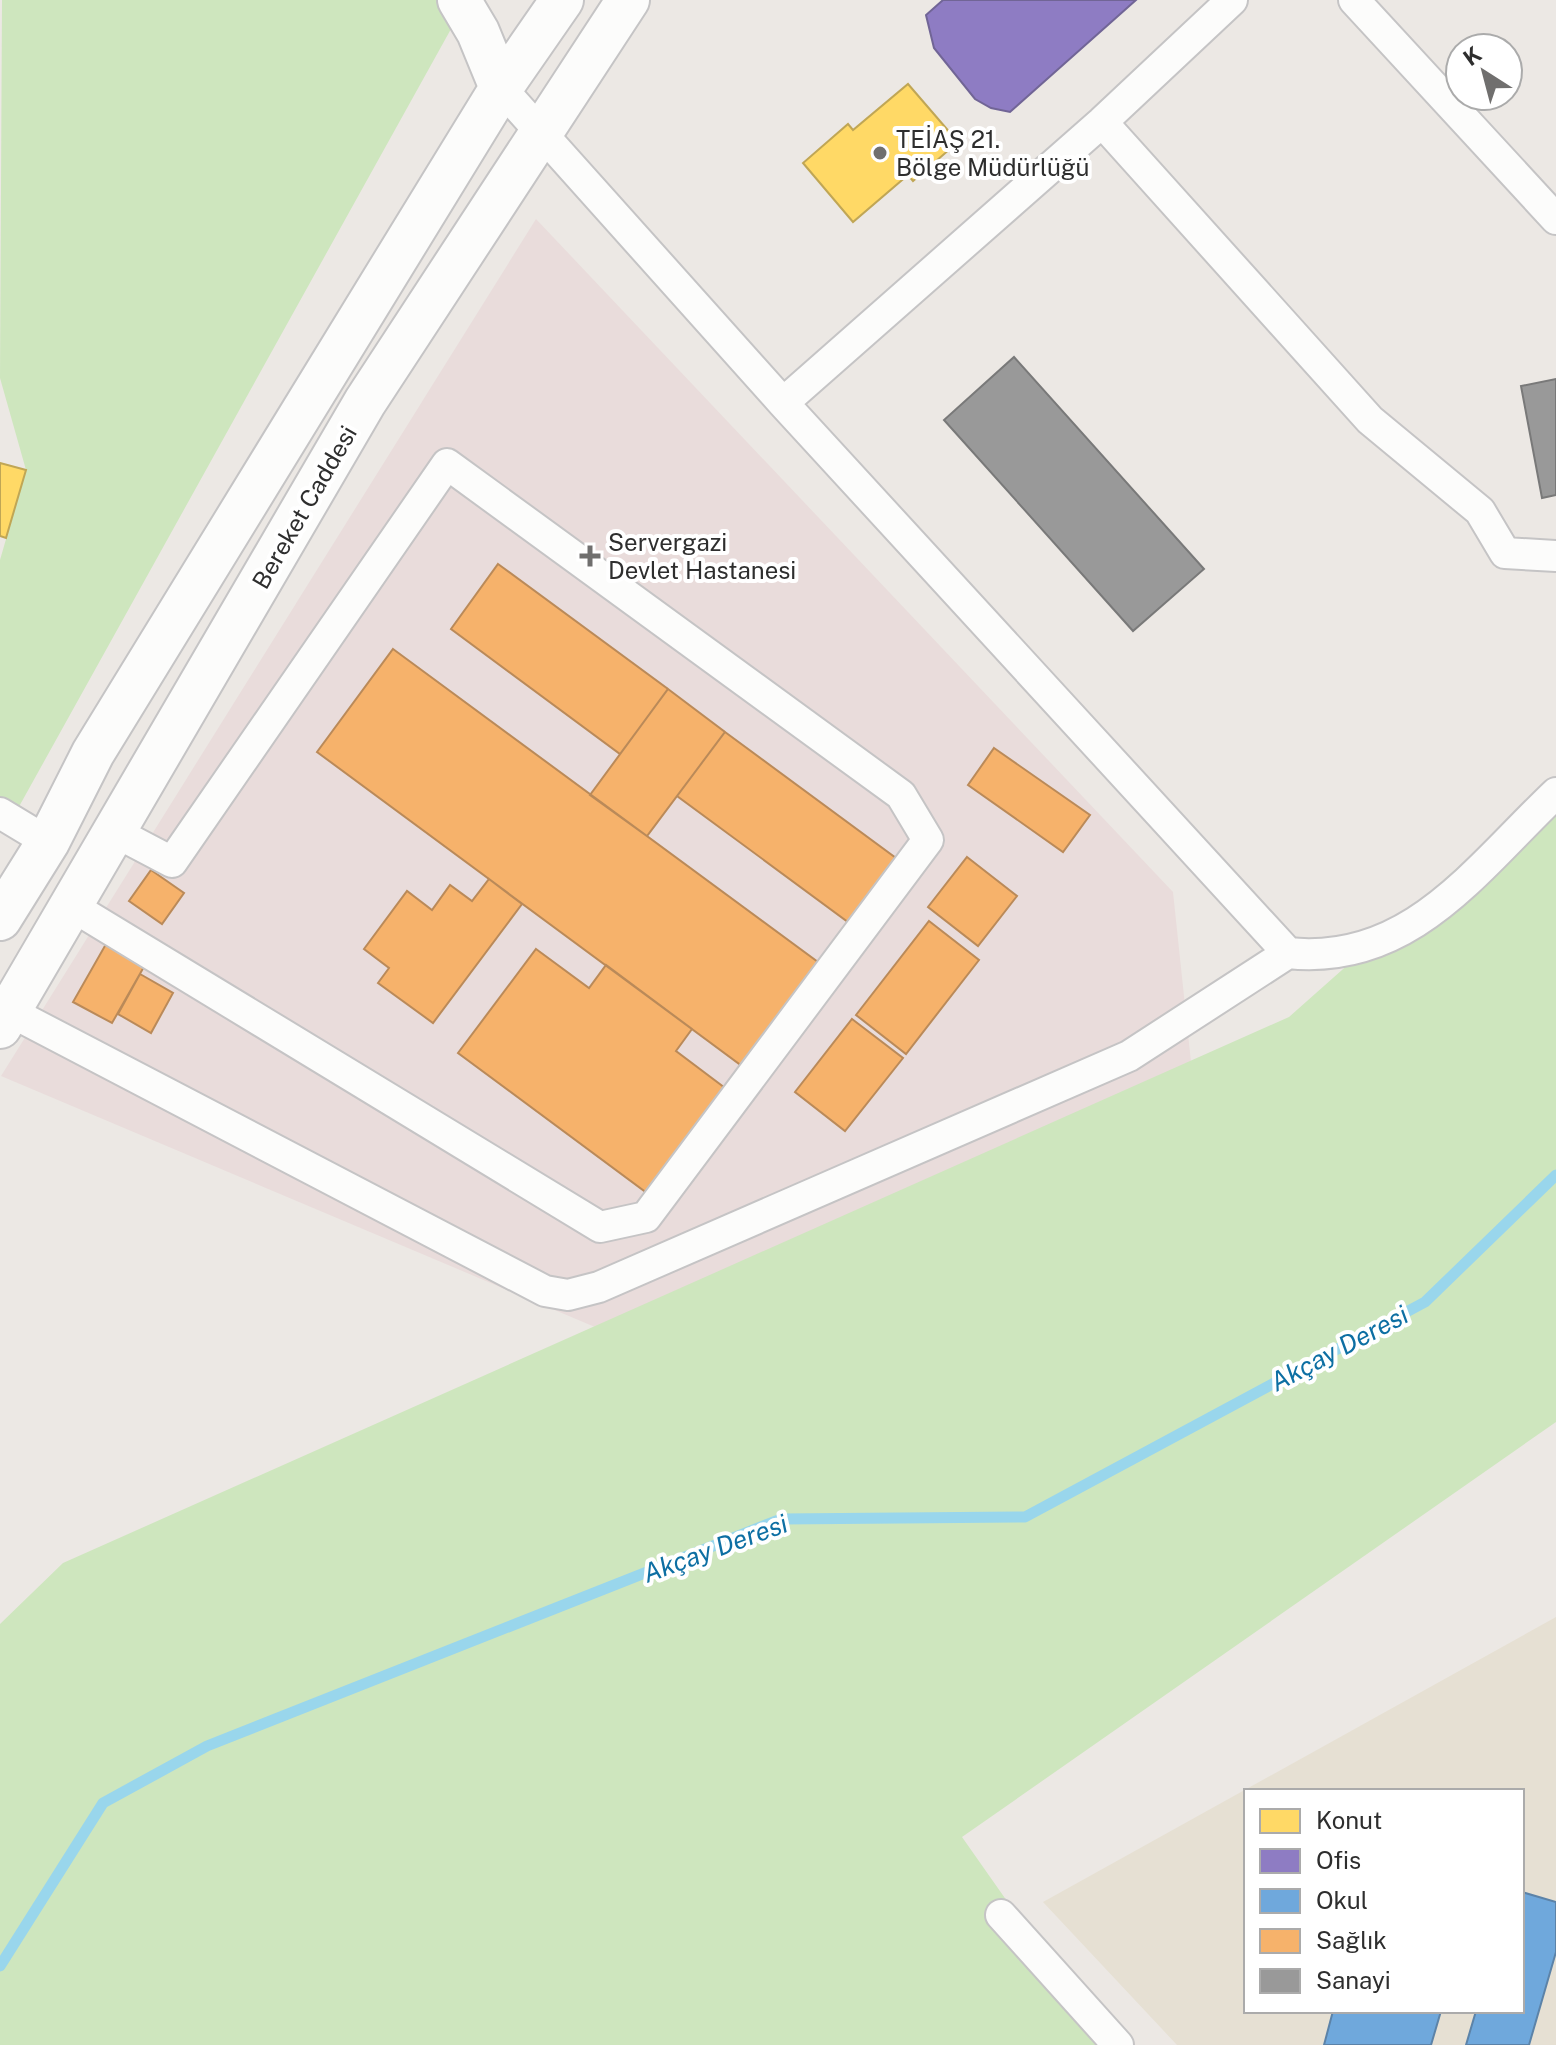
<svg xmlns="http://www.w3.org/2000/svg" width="1556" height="2045" viewBox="0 0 1556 2045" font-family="'Public Sans',sans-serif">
  <rect width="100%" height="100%" fill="#ece8e4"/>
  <path fill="#e6e0d3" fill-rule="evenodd" d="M1556,1617v428h-379l-134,-143zM1246,1791h276v220h-276z"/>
  <path fill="#e9dcdb" d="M536,219l637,673 18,170 -563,279 -627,-265z"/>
  <path fill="#cee6be" d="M2,0h442l12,20 -440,792 -16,-10v-242l26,-90 -26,-92z
    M1556,780v642l-594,415 146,208h-1108v-421l63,-61 1226,-546z"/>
  <path fill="#ffd966" stroke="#c0a655" stroke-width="2" d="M908,84l50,58 -45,39 -5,-6 -55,47 -50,-59 45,-39 5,6z
    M0,463l26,7 -20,68 -6,-2z"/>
  <path fill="#8e7cc3" stroke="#716596" stroke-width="2" d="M943,0h193l-126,112 -19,-4 -16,-9 -41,-51 -8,-33z"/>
  <path fill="#6fa8dc" stroke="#5c83a8" stroke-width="2" d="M1522,1892l34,10v50l-27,93h-63l10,-34h46z
    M1333,2011h108l-10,34h-107z"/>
  <path fill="#f6b26b" stroke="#ba8a59" stroke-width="2" d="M498,564l170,125 -48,65 -169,-125z
    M393,649l429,316 -76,104 -429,-317z
    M668,689l57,43 -78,104 -57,-41z
    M725,732l175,129 -48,64 -175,-129z
    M994,748l96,67 -27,37 -95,-67z
    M967,857l50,39 -39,50 -50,-39z
    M151,870l33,23 -22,31 -33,-23z
    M489,879l33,25 -89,119 -55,-40 11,-15 -25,-19 43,-58 25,19 18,-25 22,16z
    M929,921l50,39 -73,94 -50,-39z
    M106,944l39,21 -33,58 -39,-21z
    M536,949l53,39 17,-23 86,64 -16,22 53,40 -78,105 -193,-143z
    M140,974l33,19 -22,40 -33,-19z
    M852,1019l51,39 -58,73 -50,-39z"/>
  <path fill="#999" stroke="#797979" stroke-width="2" d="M1014,357l190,212 -71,62 -189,-211z
    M1556,379v116l-14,3 -21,-112z"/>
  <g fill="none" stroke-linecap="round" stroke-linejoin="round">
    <path stroke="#99d6ec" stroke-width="11" d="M0,1966l103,-163 104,-57 574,-227 244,-2 400,-215 131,-127"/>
    <g stroke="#c5c4c5" stroke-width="34">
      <path id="street" d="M1354,0l202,219
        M1102,122l268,298 110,91 25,42 51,3
        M783,403l319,-281 130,-122
        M0,813l48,29
        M70,905l530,322 46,-10 282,-377 -27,-45 -454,-331 -275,398 -57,-30
        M1288,953c122,13 188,-84 268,-160
        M9,1011l536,280 23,4 31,-8 530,-231 159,-103 -505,-550 -282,-315
        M1001,1915l117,130"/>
    </g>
    <g stroke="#c5c4c5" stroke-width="46">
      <path id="secondary" d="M459,0l19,32 23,56
        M0,919l48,-77 45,-89 408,-665 61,-88
        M0,1027l365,-625 263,-402"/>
    </g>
    <use href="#street" stroke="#fcfcfb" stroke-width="30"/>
    <use href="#secondary" stroke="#fcfcfb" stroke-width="42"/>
  </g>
  <g fill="#706f6e" stroke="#fff" stroke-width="3">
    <circle cx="880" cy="153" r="8"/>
    <path d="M586 544h8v8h8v8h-8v8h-8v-8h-8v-8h8z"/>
  </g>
  <g text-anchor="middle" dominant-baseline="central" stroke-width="8" stroke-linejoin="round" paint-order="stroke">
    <g font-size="24" fill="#2e2e2e" stroke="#fff" text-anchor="start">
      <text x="896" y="139">TEİAŞ 21.<tspan x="896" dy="28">Bölge Müdürlüğü</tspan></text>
      <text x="608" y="542">Servergazi<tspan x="608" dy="28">Devlet Hastanesi</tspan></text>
    </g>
    <g font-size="24" fill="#2e2e2e" stroke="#fff">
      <text transform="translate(304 507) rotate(-60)">Bereket Caddesi</text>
    </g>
    <g font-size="26" font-style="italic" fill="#0d6fa3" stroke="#fff">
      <text transform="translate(1339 1348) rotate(-28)">Akçay Deresi</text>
      <text transform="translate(715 1548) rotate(-20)">Akçay Deresi</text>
    </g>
  </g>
  <rect x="1244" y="1789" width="280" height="224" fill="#ffffff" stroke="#ababab" stroke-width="2"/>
  <rect x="1260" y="1809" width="40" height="24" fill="#ffd966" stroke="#ababab" stroke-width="2"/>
  <text x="1316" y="1829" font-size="24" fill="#2e2e2e">Konut</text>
  <rect x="1260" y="1849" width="40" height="24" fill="#8e7cc3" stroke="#ababab" stroke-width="2"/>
  <text x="1316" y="1869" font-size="24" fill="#2e2e2e">Ofis</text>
  <rect x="1260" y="1889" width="40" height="24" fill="#6fa8dc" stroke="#ababab" stroke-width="2"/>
  <text x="1316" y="1909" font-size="24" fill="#2e2e2e">Okul</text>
  <rect x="1260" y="1929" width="40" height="24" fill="#f6b26b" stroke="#ababab" stroke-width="2"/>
  <text x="1316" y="1949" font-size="24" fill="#2e2e2e">Sağlık</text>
  <rect x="1260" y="1969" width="40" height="24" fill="#999999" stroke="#ababab" stroke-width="2"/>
  <text x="1316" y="1989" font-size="24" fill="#2e2e2e">Sanayi</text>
  <g transform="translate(1484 72) rotate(324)"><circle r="38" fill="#ffffff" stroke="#ababab" stroke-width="2"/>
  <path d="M0-6L14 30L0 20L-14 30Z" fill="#706f6e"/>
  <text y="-12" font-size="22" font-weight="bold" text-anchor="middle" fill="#2e2e2e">K</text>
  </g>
</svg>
